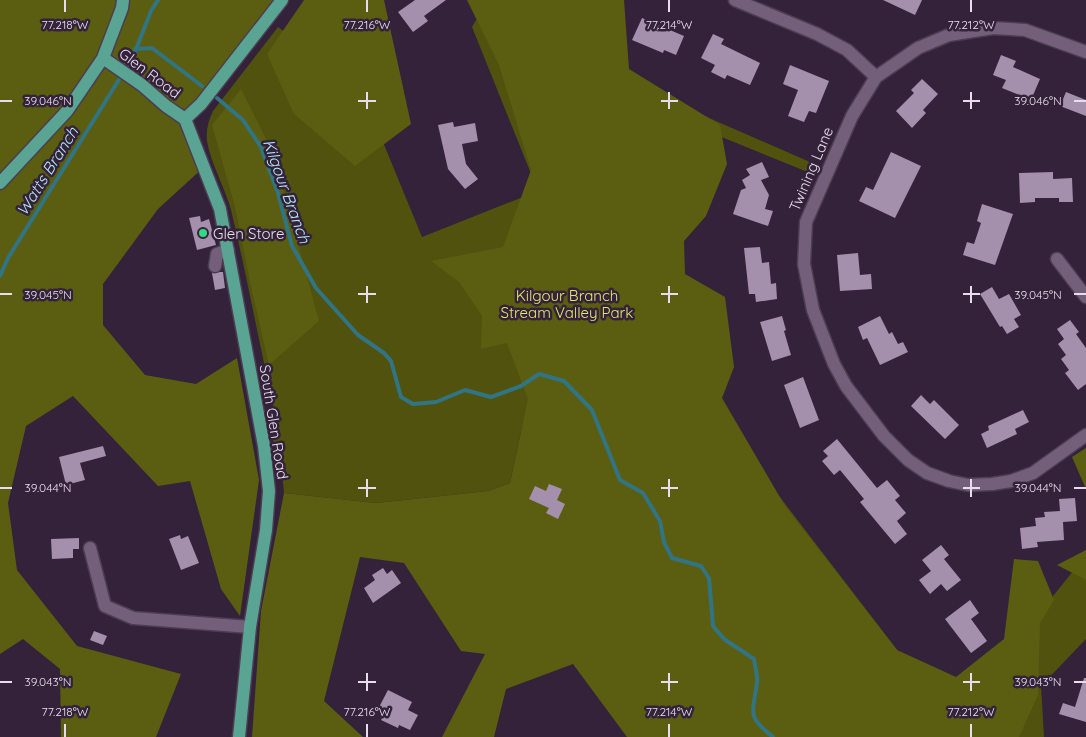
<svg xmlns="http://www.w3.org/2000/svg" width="1086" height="737" viewBox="0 0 1086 737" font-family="Quicksand,sans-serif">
  <rect width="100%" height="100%" fill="#33223a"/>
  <path fill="#50520d" d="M478,17l341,149 -4,9 -96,-39 -36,91 -2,106 82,142 174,227 84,-66 65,-81v84l-45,47 3,51h-354l-168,-310 -12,56 -22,8 -112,12 -92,-10 -2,-22h-6l-6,-61 4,-1c-15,-66 -27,-133 -43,-199 -6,-23 -20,-45 -24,-69 -1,-11 1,-20 6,-30l65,-84 84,64 60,146 116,-46 -66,-164z"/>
  <path fill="#5b5e11" d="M0,0h282l-97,119 19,48 -46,42 -55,75v41l42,50 51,9 41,-26 22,122 -19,136 -19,-27 -31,-108 -32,5 -85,-90 -47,30 -18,77 9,67 60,76 104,28 -25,63h-95l-1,-68 -37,-30 -23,15z
    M304,0h80l27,124 -56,42 -61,-52 -27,-60z
    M467,0h157l5,69 91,56 7,39 -21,52 -22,25 1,33 40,23 9,70 -12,31 63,108 112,144 59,27 48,-38 10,-80 24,2 16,39 -14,23 -2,72 -19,42h-392l-54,-73 -67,25 -12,48h-52l43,-83 -24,-3 -57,-88 -44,-6 -36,144 39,36h-111l9,-126 23,-118 92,10 112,-12 22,-8 18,-84 -21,-56 -26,6 1,-33 -23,-34 -28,-21 72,-14 28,-77 -32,-105z
    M241,89l33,66 45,166 -50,44 -17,-74 -17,-84 -23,-82z
    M1086,448v41l-14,-32z
    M1086,550v30l-29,-15z"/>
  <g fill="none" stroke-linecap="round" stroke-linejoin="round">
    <path stroke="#317484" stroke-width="4" d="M135,49l17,-1 50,38
      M217,98l26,22 18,27 17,46 14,53 24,42 42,47 26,18 7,8 10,36 12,7 23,-2 29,-12 26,7 30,-11 18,-12 25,7 28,29 28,70 23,13 17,28 4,21 8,16 29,8 8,12 4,48 11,13 30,20c1,8 4,16 3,24 -4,30 -11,33 16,54
      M0,276l8,-18 125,-201 18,-46 7,-11"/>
  </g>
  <path fill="#a48fac" d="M415,0h31l-22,16 4,5 -15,11 -15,-20z
    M883,0h39l-7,15z
    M642,18l42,18 -8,19 -12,-5 -1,3 -31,-13z
    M713,34l11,5 -3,5 39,19 -10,22 -23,-10 -2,4 -14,-7 4,-7 -14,-7z
    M1001,55l15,6 -3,6 27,12 -9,21 -29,-12 4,-8 -13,-5z
    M790,65l39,16 -13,32 -7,-2 -5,11 -16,-6 10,-26 -15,-6z
    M922,79l16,15 -15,16 3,3 -14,15 -16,-17 18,-18 -3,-3z
    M1066,92l20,8v16l-26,-10z
    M453,122l1,5 21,-4 3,18 -16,3 4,20 12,15 -13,10 -17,-20 -10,-44z
    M891,152l30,14 -26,52 -36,-17 7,-14 7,3z
    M762,162l7,15 -8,3 8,15 -4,14 8,2 -5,15 -35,-12 8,-24 5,-2 -4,-8 8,-5 -4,-6z
    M1053,172v7l19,-1 1,24h-14v-4h-24v4l-15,1 -1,-30z
    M982,204l31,10 -18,51 -32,-10 4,-13 7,2 7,-21 -4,-2z
    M200,216l1,6 8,-3 7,26 -19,5 -8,-32z
    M760,247l2,16 7,-1 2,22 5,-1 1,16 -21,3 -1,-8h-6l-5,-46z
    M858,253l2,22 11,-1 1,15 -32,2 -3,-36z
    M220,272h3l2,16 -10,2 -3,-17z
    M992,287l7,12 10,-5 12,21 -7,4 5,8 -12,7 -5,-8 -2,1 -20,-33z
    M782,316l4,14 -2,1 7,24 -19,6 -12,-39z
    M880,316l9,18 3,-2 6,12 5,-2 5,10 -28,13 -13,-27 -4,2 -5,-13z
    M1070,320l9,12 -3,2 10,14v36l-8,6 -13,-17 4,-3 -8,-11 5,-4 -8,-11 6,-5 -7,-10z
    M803,377l16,43 -19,8 -16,-43z
    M921,395l9,9 4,-4 25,25 -14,14 -34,-33z
    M1023,410l6,12 -14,7 2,5 -30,14 -6,-14 8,-4 -1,-4z
    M837,439l40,49 10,-8 13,16 -5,4 11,13 -9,8 10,13 -12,10 -35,-42 4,-3 -24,-29 -6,5 -12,-14 6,-5 -5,-5z
    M103,446l3,10 -26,7 5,17 -19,5 -7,-28z
    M549,484l13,5 -5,11 8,4 -7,15 -12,-6 3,-5 -20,-9 6,-13 11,5z
    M1075,498l2,23 -14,1 1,18 -27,2 1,5 -16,2 -2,-21 16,-2 -1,-8 10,-1 -1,-5 16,-1 -1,-12z
    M180,535l1,4 7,-3 11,27 -18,7 -12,-31z
    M79,538v11h-6v9l-21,1 -1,-20z
    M941,545l8,10 -5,4 17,21 -14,11 -6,-7 -11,10 -11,-14 12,-9 -9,-11z
    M383,568l4,6 5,-4 9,13 -28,20 -9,-15 11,-8 -3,-5z
    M970,600l9,13 -8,6 16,22 -16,12 -26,-34z
    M94,631l13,5 -4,9 -13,-5z
    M1084,678h2v44l-27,-8 4,-11 12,4z
    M388,690l24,12 -4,8 10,5 -8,15 -11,-5 -1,3 -17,-8 3,-5 -7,-4z"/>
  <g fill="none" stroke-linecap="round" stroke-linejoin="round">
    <g stroke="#4c3d51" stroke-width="15">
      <path id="minor" d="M735,0l82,34 30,16 29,27
        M1086,52l-61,-22 -32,-2 -44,7 -31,13 -42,29 -24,39 -46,106 -2,42 9,46 21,54 12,22 38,50 24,24 19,13 22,8 19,4 24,-1 19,-3 22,-8 53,-38
        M1057,259l29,38
        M215,266l2,-12 11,-4
        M90,548l15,58 28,12 117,9"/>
    </g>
    <g stroke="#4c3d51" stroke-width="15">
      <path id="major" d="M103,58l39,27 24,21 19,13
        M185,119l35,90 44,237 5,45 -3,39 -16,97 -11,110
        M185,119l16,-15 81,-104
        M0,183l67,-72 36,-53 19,-50 1,-8"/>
    </g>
    <use href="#minor" stroke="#735f7a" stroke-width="12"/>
    <use href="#major" stroke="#59a493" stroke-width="12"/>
  </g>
  <path fill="none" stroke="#e8dded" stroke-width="2" d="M65,0v12M367,0v12M669,0v12M971,0v12M367,92v17M669,92v17M971,92v17M0,101h12M358,101h18M661,101h17M963,101h17M1074,101h12M367,286v17M669,286v17M971,286v17M0,294h12M358,294h18M661,294h17M963,294h17M1074,294h12M367,479v18M669,479v18M971,479v18M0,488h12M358,488h18M661,488h17M963,488h17M1074,488h12M367,673v18M669,673v18M971,673v18M0,682h12M358,682h18M661,682h17M963,682h17M1074,682h12M65,724v13M367,724v13M669,724v13M971,724v13"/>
  <circle fill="#33d882" stroke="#33223a" stroke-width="2" cx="203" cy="233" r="5"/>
  <g text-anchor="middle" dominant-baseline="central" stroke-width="5" stroke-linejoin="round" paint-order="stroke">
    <g font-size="15" fill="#e8dded" stroke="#33223a">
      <text transform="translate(150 73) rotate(37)">Glen Road</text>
      <text transform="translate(811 169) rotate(-67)">Twining Lane</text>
      <text transform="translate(274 422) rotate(81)">South Glen Road</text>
    </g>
    <g font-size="15" fill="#e8dded" stroke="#33223a" text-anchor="start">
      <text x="213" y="233">Glen Store</text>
    </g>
    <g font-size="15" fill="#e2e86b" stroke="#33223a">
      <text x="567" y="295">Kilgour Branch<tspan x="567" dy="17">Stream Valley Park</tspan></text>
    </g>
    <g font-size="16" font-style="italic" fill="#b4ebfa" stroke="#33223a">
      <text transform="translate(47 171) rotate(-58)">Watts Branch</text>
      <text transform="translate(287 191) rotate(70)">Kilgour Branch</text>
    </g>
  </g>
  <g font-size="12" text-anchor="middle" fill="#e8dded" stroke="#33223a" stroke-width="5" stroke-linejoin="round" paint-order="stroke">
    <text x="65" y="29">77.218°W</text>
    <text x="367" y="29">77.216°W</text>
    <text x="669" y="29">77.214°W</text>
    <text x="971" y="29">77.212°W</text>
    <text x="48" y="105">39.046°N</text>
    <text x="1038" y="105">39.046°N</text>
    <text x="48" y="299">39.045°N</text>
    <text x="1038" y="299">39.045°N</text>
    <text x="48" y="492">39.044°N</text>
    <text x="1038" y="492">39.044°N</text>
    <text x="48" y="686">39.043°N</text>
    <text x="1038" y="686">39.043°N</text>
    <text x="65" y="716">77.218°W</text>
    <text x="367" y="716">77.216°W</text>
    <text x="669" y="716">77.214°W</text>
    <text x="971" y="716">77.212°W</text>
  </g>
</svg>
